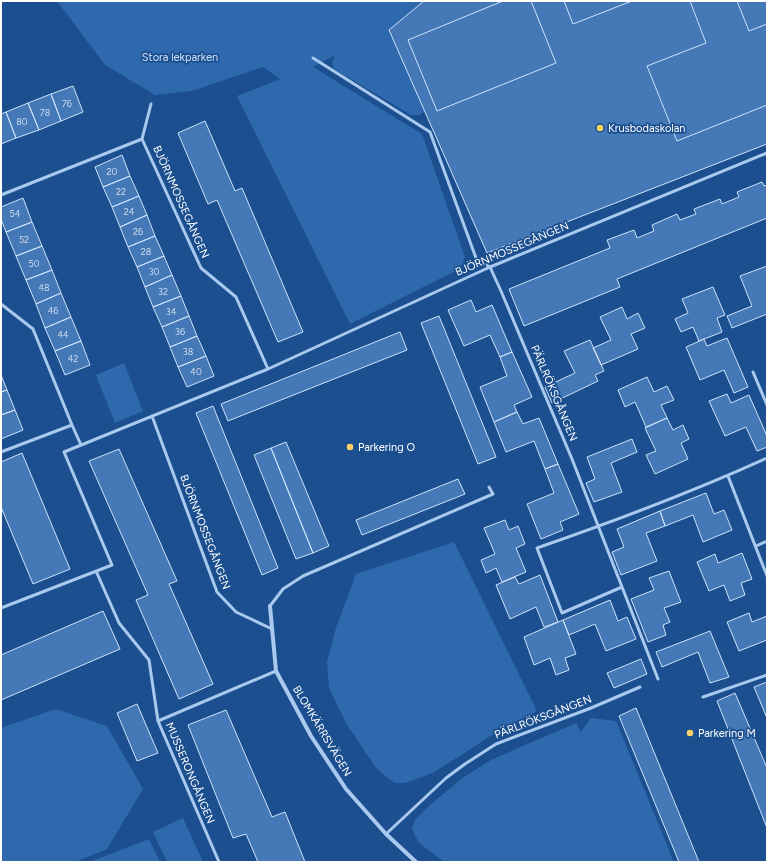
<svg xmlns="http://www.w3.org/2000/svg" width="768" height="863" viewBox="0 0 768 863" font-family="Figtree,sans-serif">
  <rect width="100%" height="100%" fill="#1b4f8f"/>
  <path fill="#2e69ad" d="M57,1h367l-35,29 36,81 -6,4h-8l-77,-46 -2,-6 3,-8 -22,12 109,67 43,123 -4,11 -111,56 -113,-228 43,-17 -17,-12 -71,24 -37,4 -50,-30z
    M124,363l19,48 -28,12 -19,-48z
    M454,542l83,169 -32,16 -72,46 -28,10h-10l-6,-4 -13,-11 -30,-45 -17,-35 -2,-26 9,-34 20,-54z
    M56,709l51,17 36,63 -36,60 -32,13h-74v-134z
    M591,718l25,3 58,141h-230l-25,-19 -7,-14 3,-9 16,-16 33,-27 27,-17 85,-37 5,9z
    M183,818l20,44h-36l-14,-30z
    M149,839l11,23h-71z"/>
  <path fill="#4478b7" stroke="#cfe3fa" d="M424,1h343v143l-280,109 -98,-223z
    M503,1h28l25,62 -119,48 -29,-71z
    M564,1h68l-59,23z
    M690,1h47l12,30 18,-7v81l-90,36 -30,-75 59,-23z
    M73,86l10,26 -22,9 -10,-27z
    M51,94l10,27 -22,9 -11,-27z
    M28,103l11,27 -23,8 -10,-26z
    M6,112l10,26 -15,6v-30z
    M205,121l30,70 7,-3 61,144 -25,10 -61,-142 -9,4 -30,-71z
    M122,155l8,21 -27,11 -8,-20z
    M130,176l9,20 -27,11 -9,-20z
    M762,182l2,4 3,-1v33l-150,61 3,8 -96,39 -15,-37 101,-41 -3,-8 27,-10 3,8 17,-7 -2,-6 25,-11 3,6 16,-6 -2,-5 26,-10 2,5 17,-7 -2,-5z
    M139,196l8,19 -27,12 -8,-20z
    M23,198l9,24 -26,10 -5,-13v-12z
    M147,215l8,21 -27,11 -8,-20z
    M32,222l10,24 -26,10 -10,-24z
    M155,236l9,20 -27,11 -9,-20z
    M42,246l10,24 -26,10 -10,-24z
    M164,256l8,19 -27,12 -8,-20z
    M767,266v48l-35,14 -5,-12 25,-10 -12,-30z
    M52,270l9,23 -25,11 -10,-24z
    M172,275l9,21 -28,11 -8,-20z
    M713,287l12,28 -8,3 5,14 -23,9 -6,-14 -12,5 -6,-13 13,-6 -6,-14z
    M61,293l10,24 -26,11 -9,-24z
    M181,296l8,20 -27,11 -9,-20z
    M471,300l5,12 16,-7 20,47 -12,5 -10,-22 -26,11 -16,-36z
    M622,307l5,12 11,-6 7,15 -14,6 7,15 -37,16 -8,-17 18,-8 -11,-23z
    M189,316l8,20 -27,11 -8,-20z
    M439,316l57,141 -18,7 -57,-141z
    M71,317l10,24 -26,10 -10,-23z
    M400,332l7,18 -179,71 -7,-17z
    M197,336l9,20 -28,11 -8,-20z
    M727,338l21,49 -14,6 -10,-23 -24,10 -14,-33 18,-8 3,7z
    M590,340l14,31 -9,4 3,6 -46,22 -7,-16 30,-14 -11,-22z
    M81,341l9,24 -25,10 -10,-24z
    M512,352l20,45 -18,8 3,7 -23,10 -14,-35 27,-11 -7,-19z
    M206,356l8,20 -27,11 -9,-20z
    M1,375l6,15 -6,2z
    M647,377l7,15 13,-6 7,14 -13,5 6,13 -21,9 -11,-25 -10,5 -7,-17z
    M7,390l8,20 -14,5v-23z
    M727,394l4,9 18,-8 18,41v11l-10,4 -11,-24 -21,9 -16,-35z
    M213,406l65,162 -16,7 -66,-162z
    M15,410l8,20 -22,9v-24z
    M517,412l6,12 16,-6 19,46 -13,5 -11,-28 -28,11 -12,-30z
    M667,418l6,12 10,-5 6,14 -8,4 7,16 -33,15 -9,-19 10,-4 -11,-23z
    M632,439l5,13 -26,11 11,29 -28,10 -8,-19 9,-4 -8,-22z
    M286,442l43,104 -16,7 -42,-105z
    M271,448l42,105 -17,6 -42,-104z
    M119,449l58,132 -8,3 44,100 -34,15 -43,-99 12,-5 -59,-134z
    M22,453l48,116 -37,15 -32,-77v-45z
    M558,464l21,50 -19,8 3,8 -22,9 -14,-35 27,-11 -9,-24z
    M458,479l7,15 -103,41 -6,-15z
    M706,493l8,21 10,-4 8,20 -29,12 -10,-27 -28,11 -5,-15z
    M660,511l5,15 -19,7 11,28 -36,14 -9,-23 12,-5 -7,-18z
    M505,520l4,10 9,-4 7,18 -9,4 10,24 -24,10 -6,-14 -10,5 -5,-13 14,-6 -11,-26z
    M742,553l10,26 -11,4 4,12 -15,6 -6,-16 -15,6 -12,-29 18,-8 3,9z
    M669,571l12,31 -17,6 6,14 -7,3 3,10 -18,7 -17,-43 23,-9 -5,-12z
    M540,575l18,47 -14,5 -8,-20 -26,12 -14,-34 19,-8 4,7z
    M610,600l8,21 9,-4 9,22 -30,12 -11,-27 -26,11 -6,-15z
    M103,611l17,38 -119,51v-45z
    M749,613l3,9 15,-6v24l-28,11 -12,-29z
    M563,620l13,34 -11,4 4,12 -13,5 -6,-17 -16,7 -10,-28z
    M710,631l19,46 -19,6 -12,-31 -36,15 -6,-15z
    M641,659l6,15 -33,14 -7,-15z
    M767,682v36l-13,-31z
    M735,693l32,75v60l-50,-127z
    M137,704l21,49 -21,8 -20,-48z
    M636,708l63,154h-20l-60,-146z
    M226,710l46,107 13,-5 20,50h-47l-12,-28 -13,4 -45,-113z"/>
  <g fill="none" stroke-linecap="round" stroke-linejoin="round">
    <path stroke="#a9c9ee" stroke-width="3" d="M313,58l117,74 46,126 14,9 11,24 71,168 86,220
      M142,139l59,129 35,29 32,72
      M1,195l141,-56 9,-35
      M1,304l32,25 39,96 -71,27
      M753,372l14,33
      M152,416l65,176 19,20 36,17
      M72,425l9,20
      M728,476l39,100
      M756,546l11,-5
      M96,571l23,52 30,37 9,61
      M622,587l-60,26 -25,-65c78,-27 155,-56 230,-90
      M270,606l13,-17 20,-13 190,-82 -4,-7
      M1,608l111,-43 -48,-113 204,-83 222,-102 277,-114
      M703,697l64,-22
      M386,834l60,-56 19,-14 31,-20 95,-36 49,-21
      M219,862l-61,-141 118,-50"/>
    <path stroke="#a9c9ee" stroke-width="4" d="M270,606l6,65 35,65 35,53 40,45 30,28"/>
  </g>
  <g fill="#ffd166" stroke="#1b4f8f" stroke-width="1.5">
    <circle cx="600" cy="128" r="4"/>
    <circle cx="350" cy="447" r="4"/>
    <circle cx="690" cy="733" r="4"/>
  </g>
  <g text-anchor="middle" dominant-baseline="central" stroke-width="3.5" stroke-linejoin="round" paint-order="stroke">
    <g font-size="9" fill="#d0dded">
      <text x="67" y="103">76</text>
      <text x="45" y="112">78</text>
      <text x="22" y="121">80</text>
      <text x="112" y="171">20</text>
      <text x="121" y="191">22</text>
      <text x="129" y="211">24</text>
      <text x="15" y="213">54</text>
      <text x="138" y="231">26</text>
      <text x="24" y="239">52</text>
      <text x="146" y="251">28</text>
      <text x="34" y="263">50</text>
      <text x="154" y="271">30</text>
      <text x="44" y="287">48</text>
      <text x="163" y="291">32</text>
      <text x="53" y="310">46</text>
      <text x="171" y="311">34</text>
      <text x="180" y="331">36</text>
      <text x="63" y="334">44</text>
      <text x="188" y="351">38</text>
      <text x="73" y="358">42</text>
      <text x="196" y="371">40</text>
    </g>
    <g font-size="11" fill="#cfe3fa" stroke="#1b4f8f">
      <text x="180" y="57">Stora lekparken</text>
    </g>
    <g font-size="11" fill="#fff" stroke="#1b4f8f" text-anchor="start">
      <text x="608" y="128">Krusbodaskolan</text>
      <text x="358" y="447">Parkering O</text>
      <text x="698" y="733">Parkering M</text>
    </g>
    <g font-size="11" fill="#fff" stroke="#1b4f8f">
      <text transform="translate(181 202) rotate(66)">BJÖRNMOSSEGÅNGEN</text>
      <text transform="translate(512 249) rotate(-23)">BJÖRNMOSSEGÅNGEN</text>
      <text transform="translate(554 393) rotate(67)">PÄRLRÖKSGÅNGEN</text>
      <text transform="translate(205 532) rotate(69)">BJÖRNMOSSEGÅNGEN</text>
      <text transform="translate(543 717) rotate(-21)">PÄRLRÖKSGÅNGEN</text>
      <text transform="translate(322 731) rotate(59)">BLOMKÄRRSVÄGEN</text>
      <text transform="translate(190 773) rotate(67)">MUSSERONGÅNGEN</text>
    </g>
  </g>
  <rect width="768" height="863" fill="none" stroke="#ffffff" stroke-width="4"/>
</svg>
